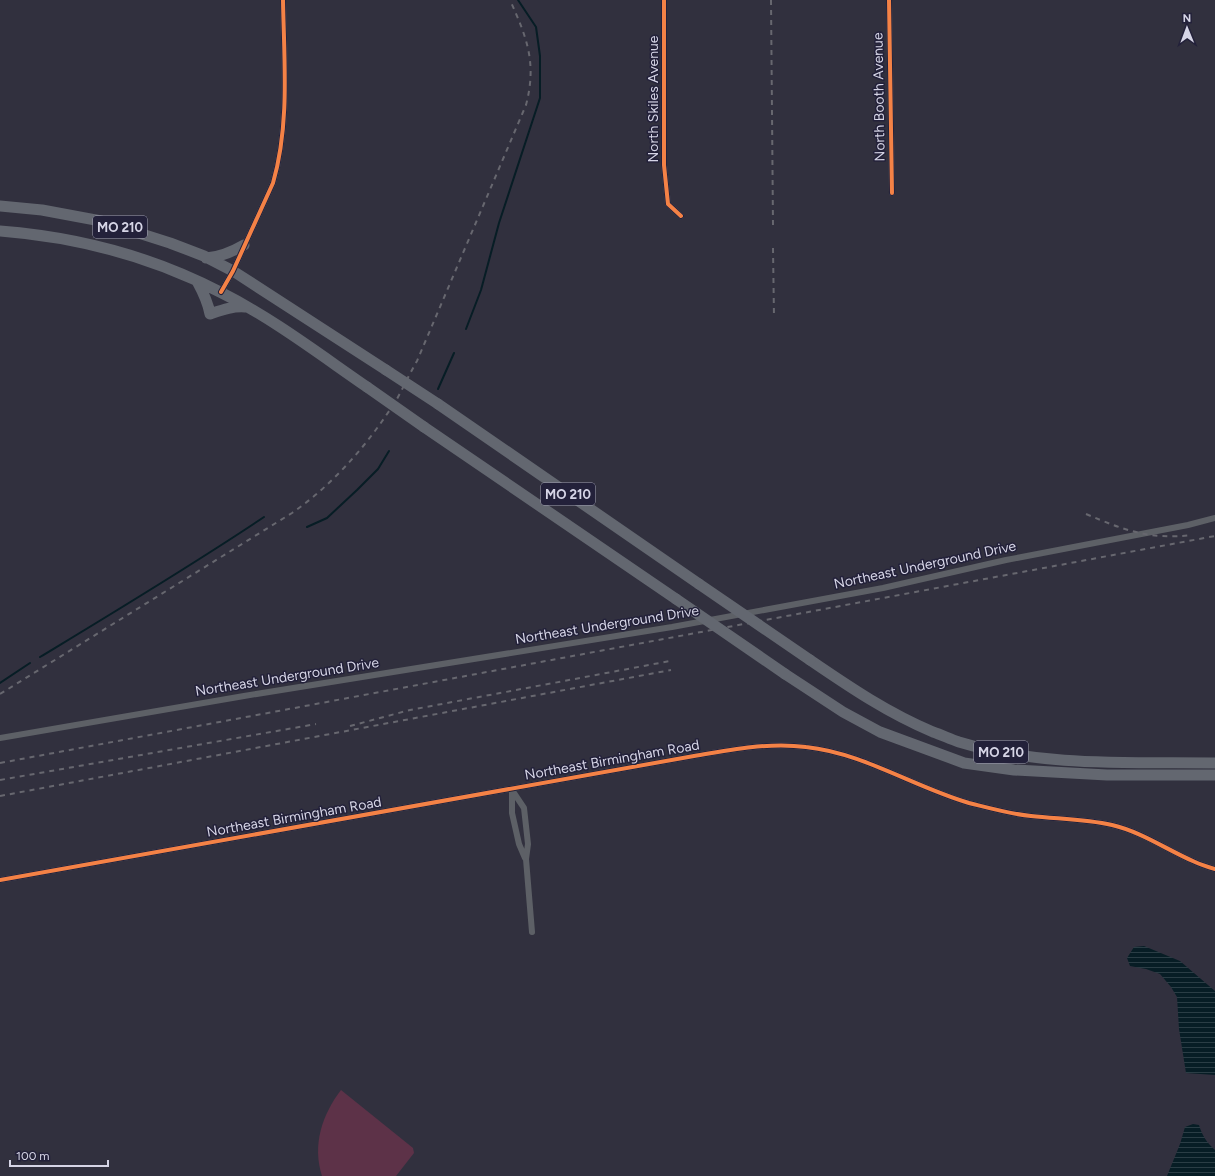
<svg xmlns="http://www.w3.org/2000/svg" width="1215" height="1176" viewBox="0 0 1215 1176" font-family="Figtree,sans-serif">
  <defs>
    <pattern id="water-rules" width="6" height="5" patternUnits="userSpaceOnUse"><rect width="6" height="5" fill="#071d25"/><path d="M0 2.5h6" fill="none" stroke="#2a3d45"/></pattern>
  </defs>
  <rect width="100%" height="100%" fill="#31303e"/>
  <path fill="#5d3248" d="M341,1090l72,58 1,5 -18,23h-74c-10,-31 0,-61 19,-86z"/>
  <path fill="url(#water-rules)" d="M1144,946l36,15 35,30v84l-29,-2 -7,-44 -2,-32 -6,-10 -11,-13 -14,-5 -16,-3 -3,-8 7,-11z
    M1193,1124l6,1c3,10 8,18 16,25v26h-48l13,-32 5,-17z"/>
  <g fill="none" stroke-linecap="round" stroke-linejoin="round">
    <path stroke="#071d25" stroke-width="2" d="M466,329l15,-39 18,-67 41,-125v-42l-4,-29 -18,-27
      M438,389l16,-36
      M307,527l20,-9 30,-28 21,-21 11,-18
      M40,657c76,-46 151,-91 224,-140
      M0,683l30,-20"/>
    <path stroke="#5d6066" stroke-width="6" d="M664,0v165l4,39 13,12
      M889,0l3,193
      M221,292l12,-21 40,-88c17,-59 11,-122 10,-183
      M0,738l244,-42 428,-69 211,-39 123,-28 182,-35 27,-7
      M512,790l12,18 4,36 -2,15 6,73
      M512,790v23l7,31 6,14
      M0,880l694,-124c37,-6 74,-14 112,-9 57,6 108,40 163,56 20,5 41,11 62,13 27,3 54,3 81,9 30,7 55,25 83,37 6,3 13,5 20,7"/>
    <path stroke="#636770" stroke-width="11" d="M0,206l42,4 59,11 69,22 34,13 29,15 153,99
      M0,231c77,6 151,25 220,61 52,26 99,62 147,95
      M206,258c15,-1 26,-6 38,-13
      M197,281c6,11 11,21 13,33 12,-4 23,-8 35,-7
      M438,404l261,180
      M424,427l252,172
      M810,660c41,28 78,53 123,72 9,3 17,7 26,10 82,25 171,20 256,21
      M785,674l58,38 37,20 84,31 50,7 93,5h108"/>
    <path stroke="#67676f" stroke-width="2" stroke-dasharray="5 5" stroke-linecap="butt" d="M771,0l2,225
      M773,248l1,69
      M1086,514c38,16 63,26 106,21
      M0,694l292,-181c43,-30 77,-70 105,-114 7,-13 13,-26 20,-38l109,-256c11,-42 1,-67 -16,-105
      M350,726l60,-16 260,-49
      M0,763l1215,-227
      M0,780l316,-56
      M0,796l671,-126"/>
    <path stroke="#636770" stroke-width="11" d="M386,370l52,34
      M367,387l57,40
      M699,584l111,76
      M676,599l109,75"/>
    <g stroke="#23213a" stroke-width="6">
      <path id="cycleway" d="M664,0v165l4,39 13,12
        M889,0l3,193
        M221,292l12,-21 40,-88c17,-59 11,-122 10,-183
        M0,880l694,-124c37,-6 74,-14 112,-9 57,6 108,40 163,56 20,5 41,11 62,13 27,3 54,3 81,9 30,7 55,25 83,37 6,3 13,5 20,7"/>
    </g>
    <use href="#cycleway" stroke="#f48246" stroke-width="4"/>
  </g>
  <g text-anchor="middle" dominant-baseline="central" stroke-width="3" stroke-linejoin="round" paint-order="stroke">
    <g fill="#23213a" stroke="#a09fb2" stroke-width="1">
      <rect x="93" y="216" width="54" height="22" rx="3"/>
      <rect x="541" y="483" width="54" height="22" rx="3"/>
      <rect x="974" y="741" width="54" height="22" rx="3"/>
    </g>
    <g font-size="13" font-weight="bold" fill="#d6d5e6">
      <text x="120" y="227">MO 210</text>
      <text x="568" y="494">MO 210</text>
      <text x="1001" y="752">MO 210</text>
    </g>
    <g font-size="14" fill="#d6d5e6" stroke="#23213a">
      <text transform="translate(879 97) rotate(-91)">North Booth Avenue</text>
      <text transform="translate(653 99) rotate(-90)">North Skiles Avenue</text>
      <text transform="translate(925 565) rotate(-12)">Northeast Underground Drive</text>
      <text transform="translate(607 625) rotate(-9)">Northeast Underground Drive</text>
      <text transform="translate(287 677) rotate(-9)">Northeast Underground Drive</text>
      <text transform="translate(612 760) rotate(-10)">Northeast Birmingham Road</text>
      <text transform="translate(294 817) rotate(-10)">Northeast Birmingham Road</text>
    </g>
  </g>
  <g transform="translate(1187 28) rotate(359)" stroke="#23213a" stroke-width="3" paint-order="stroke">
  <path d="M0-3L7 15L0 10L-7 15Z" fill="#d6d5e6"/>
  <text y="-6" font-size="11" font-weight="bold" text-anchor="middle" fill="#d6d5e6">N</text>
  </g>
  <path d="M10 1160v6h98v-6" fill="none" stroke="#d6d5e6" stroke-width="2"/>
  <text x="16" y="1160" font-size="12" fill="#d6d5e6" stroke="#23213a" stroke-width="3" paint-order="stroke">100 m</text>
</svg>
